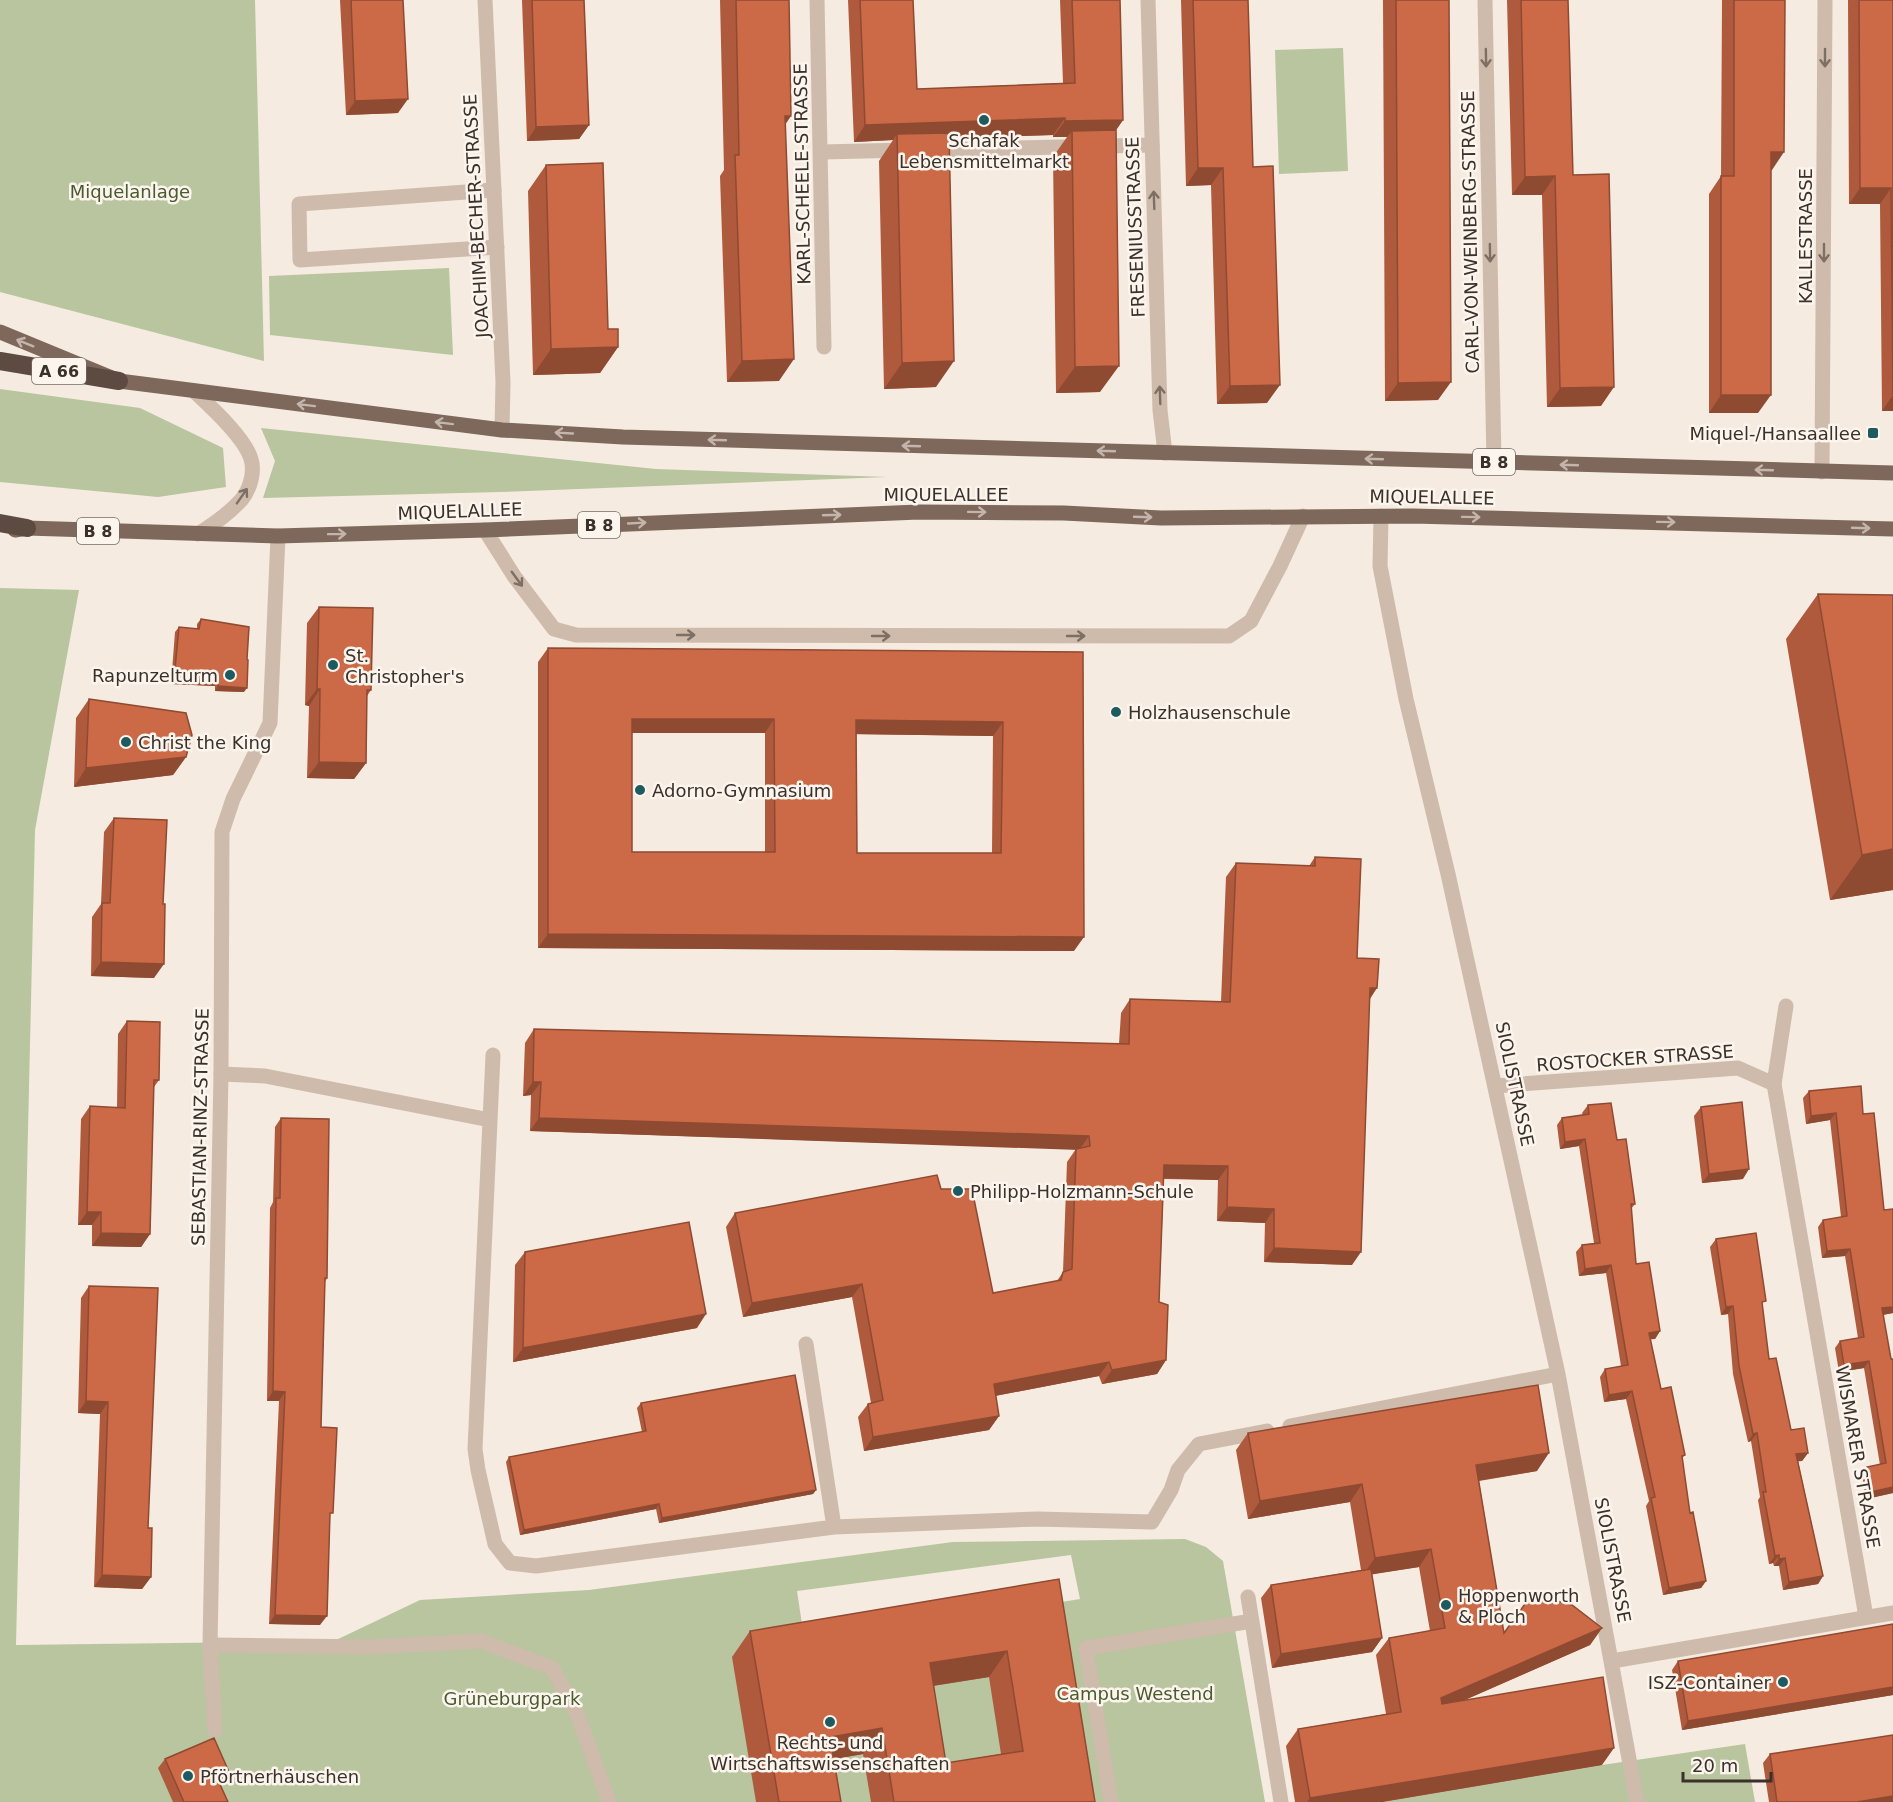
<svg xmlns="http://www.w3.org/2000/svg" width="1893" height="1802" viewBox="0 0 1893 1802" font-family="'DejaVu Sans',sans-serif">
  <rect width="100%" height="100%" fill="#f5ebe0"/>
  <path fill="#b8c59f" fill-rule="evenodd" d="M0,0h255l9,361 -264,-69z
    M1343,48l5,123 -69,3 -4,-124z
    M449,268l4,87 -183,-20 -1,-59z
    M0,389l140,19 83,40 3,39 -68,10 -158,-15z
    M261,428l395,41 231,8 -386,15 -238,6 12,-37z
    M0,588l79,2 -44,240 -19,815 318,-4 86,-41 169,-10 364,-48 232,-3 21,8 17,14 42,241h-1265zM1071,1555l9,44 -275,45 -8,-53z
    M1745,1744l10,58h-373l220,-37z"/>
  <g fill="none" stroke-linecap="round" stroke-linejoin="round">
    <path stroke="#cebbab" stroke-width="15" d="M930,150l222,-5
      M822,152l84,-2
      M494,190l-195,14 1,56 197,-13
      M194,391c17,16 51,47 57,68 4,13 -1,30 -9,40 -12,14 -28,25 -44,35
      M1381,516l-1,50 26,133 42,175 110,500 79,428
      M485,530l29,46 40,53 22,6 653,1 22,-15 29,-55 23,-50
      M493,1055l-18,394 3,21 17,74 15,19 26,3 298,-39 203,-8 115,3 19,-32 7,-20 21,-26 68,-13
      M221,1074l44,2 225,44
      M1774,1084l12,-78
      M806,1344l28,183
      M1290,1426l268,-52
      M1248,1597l33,205
      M210,1645l158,2 113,-6 71,27 25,45 32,89
      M1612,1661l281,-48
      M1111,1802l-25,-154 166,-27"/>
    <path stroke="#cebbab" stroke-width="15" d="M485,0l18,382 -1,48
      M817,0l7,347
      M1148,0l12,410 5,43
      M1485,0l9,462
      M1822,472l3,-472
      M1495,1086l243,-18 36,16 92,533
      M215,1730l-5,-85 11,-571 1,-242 11,-33 37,-76 8,-187"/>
    <path stroke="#7e675b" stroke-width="15" d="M0,332l119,49 383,49 121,7 308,9 962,27
      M15,530l12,-2 251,8 207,-6 434,-18 145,1 97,5 252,-2 480,13"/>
    <path stroke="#5d4a41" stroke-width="18" d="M0,361l119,20
      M0,523l27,5"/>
  </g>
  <path fill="#af5a3d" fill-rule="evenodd" d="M340,0h63l-5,113 -52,2z
    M522,0h62l5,125 -10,14 -52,2z
    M720,0h69l-10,381 -52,1 -7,-206 4,-6z
    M848,0h65l4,89 146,-6 -3,-83h60l3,120 -7,10 -16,262 -44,1 -3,-236 14,-20h-14v-2l-104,3 -13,249 -52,2 -5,-228 14,-21 -39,2z
    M1181,0h67l5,167 14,236 -50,1 -6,-219 -25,1z
    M1383,0h66l-11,400 -53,1z
    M1507,0h61l5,175 28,231 -54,1 -5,-212h-30z
    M1722,0h63l-13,170h-1l-13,243h-49v-219l12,-18z
    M1848,0h45v411h-11l-2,-207h-31z
    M546,165l62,164 10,18 -18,26 -67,2 -5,-184z
    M1818,594l75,296 -63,10 -44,-261z
    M319,607l52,83 -4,6 -1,67 -12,16 -47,-1 2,-72 -4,-1 2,-82z
    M201,619l43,73 -29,-1v-5l-44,-2 4,-52 4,-5 18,2v-5z
    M548,648l535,4 -9,299 -536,-3v-286zM632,733h133v119h-133zM856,734l137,2 -1,117h-135z
    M89,699l97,58 -13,18 -99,12 2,-69z
    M114,818l49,86 -9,74 -63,-2 1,-59 9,-13 3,-72z
    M1315,857l42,101 12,42 -17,265 -88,-3 1,-39 -48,-2 1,-41 -54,-1 -5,123 7,58 -9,14 -55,10 -3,-8 -104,20 4,20 -10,14 -125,21 -6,-34 10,-13 3,-1 -19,-106 -109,20 -17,-90 9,-14 206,-24 52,104 64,-12 6,-9 4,-110 9,-13 -546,-18 1,-36 -8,1 2,-53 9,-14 585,15 2,-31 9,-14 91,3 5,-125 10,-14 73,3z
    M127,1021l32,59 -5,7 -4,147 -9,13 -49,-1v-21h-14l3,-106 9,-13 27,2 1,-74z
    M1809,1091l54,23 21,96 9,-1v104l-10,2 8,44h2v134l-27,6 -4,-24 5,-8 13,-2 -16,-97 -25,4 -4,-24 5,-7 18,-3 -13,-82 -23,2 -4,-31 5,-7 18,-3 -11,-97 -24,4 -3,-26z
    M1588,1105l29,35 18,64 -4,5 5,55 24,67 -5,8h-5l11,50 24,66 -3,3 8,55 16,68 -5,7 -38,7 -17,-89 3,-5 -23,-102 -22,3 -4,-25 5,-8 16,-3 -15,-93 -27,3 -3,-24 6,-7 12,-2 -15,-97 -19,3 -3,-24 5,-7 21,-3 -1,-2z
    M1701,1107l42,72 -41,4 -8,-67z
    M281,1118l46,160 -2,4 -4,145 9,91 -10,107 -51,-1 10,-223h-12l3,-193 3,-6 2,-75z
    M1716,1239l46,68 7,52 22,71 17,23 -6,8h-4l25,115 -5,8 -35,6 -4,-24h-5l-1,-3 -4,1 -11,-64 2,-3 -9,-56 -3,1 -15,-68 -5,-60 -7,1 -11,-68z
    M525,1252l172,76 -184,34 2,-97z
    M89,1286l59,242 3,49 -9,12 -48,-2 6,-173 -22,-1 3,-115z
    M641,1403l175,87 -3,4 -154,29 -3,-14 -136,26 -14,-73 3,-5 133,-25 -5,-24z
    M1248,1433l289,38 -58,10 25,152 98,-5 -12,17 -125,55 137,65 -220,37h-87l-9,-56 12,-17 88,-15 -10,-59 13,-17 41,-7 -11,-64 -47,7 10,64 -10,14 -100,16 -11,-70 10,-13 90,-15 -11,-68 -102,17 -12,-69z
    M1059,1579l36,223h-224l-8,-48 -29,5 7,43h-85l-24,-145 18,-26zM989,1677l12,77 -55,9 -13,-77z
    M1893,1624v71l-211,35 -10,-60 6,-9z
    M1770,1754l123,48h-124l-6,-39z
    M165,1759l64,13 -6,9 -3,2 8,19h-55l-15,-34z"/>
  <path fill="#8f4a32" d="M408,99l-10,14 -52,2 9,-14z
    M785,116h6l-14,21z
    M1065,118l-12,17 -156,5v-6l-4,6 -39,2 11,-17z
    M1123,120l-11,16 -40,-5 -5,6h-14l12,-16z
    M589,125l-10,14 -52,2 9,-14z
    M1771,152h13l-12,18h-14z
    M1198,168h25l-12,17 -25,1z
    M1555,176l-13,19h-30l13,-18z
    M1860,188h31l-11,16h-31z
    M618,347l-18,26 -67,2 18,-26z
    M794,359l-15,22 -52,1 15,-21z
    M954,361l-18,26 -52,2 18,-26z
    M1119,366l-19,26 -44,1 19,-26z
    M1451,382l-13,18 -53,1 13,-18z
    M1280,385l-13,18 -50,1 13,-18z
    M1614,387l-13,19 -54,1 13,-19z
    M1721,395h50l-13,18h-49z
    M1893,395v16h-11z
    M174,679l44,2 -3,5 -44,-2z
    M218,686l29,2 -3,4 -29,-1z
    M317,689h3l-11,17 -4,-1z
    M632,719h142l-9,14h-142z
    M856,720l147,2 -10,14 -147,-2z
    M186,757l-13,18 -99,12 12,-19z
    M319,762l47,1 -12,16 -47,-1z
    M1893,849v41l-63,10 32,-45z
    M548,934l536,3 -10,14 -536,-3z
    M101,962l63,2 -10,14 -63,-2z
    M1370,988h7l-9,14z
    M533,1082h8l-10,13 -8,1z
    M1836,1113l-6,7 -24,4 5,-8z
    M539,1118l550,18 -10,14 -549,-19z
    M1585,1139l-6,7 -19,3 5,-7z
    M1164,1165l64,1 -10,14 -63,-2z
    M1749,1169l-6,10 -41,4 7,-9z
    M1227,1207l47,2 -9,14 -48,-2z
    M87,1212h14l-9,13h-14z
    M101,1233l49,1 -9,13 -49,-1z
    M1274,1248l87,4 -9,13 -88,-3z
    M1850,1249l-5,7 -23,2 5,-7z
    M1611,1265l-5,8 -27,3 6,-7z
    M862,1284l-10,13 -109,20 9,-14z
    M1733,1306l-5,8 -7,1 5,-8z
    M1893,1307v6l-17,3 6,-8z
    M706,1314l-9,14 -184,34 10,-14z
    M1660,1331l-5,8 -12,1 6,-7z
    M1166,1360l-9,14 -55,10 10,-14z
    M1869,1361l-5,7 -25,4 5,-7z
    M1109,1362l-10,14 -115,22 10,-14z
    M273,1391l12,1 -6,9h-12z
    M1632,1391l-6,8 -22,3 5,-7z
    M86,1401l22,1 -8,12 -22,-1z
    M999,1416l-10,14 -125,21 9,-14z
    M1757,1433l-6,8 -3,1 5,-8z
    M1549,1453l-12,18 -73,12 12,-18z
    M1808,1453l-6,8 -11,1 5,-8z
    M1362,1484l-12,18 -102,17 12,-18z
    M1893,1487v6l-27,6 5,-7z
    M816,1490l-3,4 -154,29 3,-5z
    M659,1504l-3,5 -136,26 4,-5z
    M1431,1549l-12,18 -57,9 13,-18z
    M1779,1555l-6,8 -4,1 6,-8z
    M1785,1558l-6,8h-5l5,-7z
    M102,1575l49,2 -9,12 -48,-2z
    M1823,1576l-5,8 -35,6 6,-8z
    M1706,1581l-5,7 -38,7 6,-7z
    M275,1615l52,1 -7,9 -51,-1z
    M1602,1628l-12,17 -162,71 13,-18z
    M1382,1638l-10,14 -100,16 9,-14z
    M1007,1651l-18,26 -77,12 18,-26z
    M1893,1687v8l-211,35 6,-9z
    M882,1728l-19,26 -51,9 18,-26z
    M1614,1748l-12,17 -220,37h-75l3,-4z
    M229,1772l-6,9 -12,6 6,-9z
    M1893,1796v6h-36z"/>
  <path fill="#cc6947" stroke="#8f4a32" stroke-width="1.5" fill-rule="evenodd" d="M351,0h52l5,99 -53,2z
    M532,0h52l5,125 -53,2z
    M736,0h53l2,116h-6l9,243 -52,2 -7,-206h4z
    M860,0h53l4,89 158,-6 -3,-83h48l3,120 -58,1v-3l-200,7z
    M1193,0h55l5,167 20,-1 7,219 -50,1 -7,-218h-25z
    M1396,0h53l2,382 -53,1z
    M1521,0h47l5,175 36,-1 5,213 -54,1 -5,-212 -30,1z
    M1734,0h51l-1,152h-13v243h-50v-219h13z
    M1859,0h34v395l-2,-207h-31z
    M1116,130l3,236 -44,1 -3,-236z
    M949,133l5,228 -52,2 -5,-229z
    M603,163l5,166h10v18l-67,2 -5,-184z
    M1818,594l75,1v254l-31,6z
    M319,607l54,1 -2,82h-4l-1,73 -47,-1 1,-73h-3z
    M201,619l48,8 -2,32 1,1 -1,28 -29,-2v-5l-44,-2 5,-52 20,2z
    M548,648l535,4 1,285 -536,-3zM632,719h142l1,133h-143zM856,720l147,2 -2,131h-144z
    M89,699l97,14 6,22 -6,22 -100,11z
    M114,818l53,2 -4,84h2l-1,60 -63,-2 1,-59h8z
    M1315,857l46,2 -4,99 22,1 -2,29h-7l-9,264 -87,-4v-39l-47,-2 1,-41 -64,-1 -5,137 9,3 -2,55 -54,10 -3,-8 -115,22 5,32 -126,21 -5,-33 15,-4 -21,-116 -110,19 -17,-90 202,-38 4,14h31l21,104 68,-13 2,-8 9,-3 4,-120 14,-3 -1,-10 -550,-18 2,-36h-8l1,-53 595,15 1,-45 100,3 6,-139 79,3z
    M127,1021l33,1 -1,58h-5l-4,154 -49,-1v-21h-14l3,-106 35,2z
    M1861,1086l2,28 11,-1 10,97 9,-1v98l-11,1 9,51h2v128l-22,5 -4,-25 19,-4 -17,-102 -25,4 -4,-24 24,-4 -14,-88 -23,2 -4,-31 24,-4 -11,-103 -25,3 -2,-25z
    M1742,1102l7,67 -40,5 -8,-67z
    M1611,1103l6,37 9,-1 9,65h-4l5,60 13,-2 11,69 -11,2 12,56 10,-2 14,68 -3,1 8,57 3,-1 13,69 -37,7 -18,-90 4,-1 -23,-106 -23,4 -4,-26 23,-4 -17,-100 -26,4 -3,-24 18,-2 -15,-104 -20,3 -3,-24 27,-4 -1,-9z
    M281,1118l48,1 -2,159h-2l-4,149 16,1 -4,85h-3l-3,103 -52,-1 10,-223 -12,-1 3,-193h4z
    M689,1222l17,92 -183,34 2,-96z
    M1756,1233l10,68 -4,1 7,57 7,-1 15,72 13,-2 4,25 -12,1 27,122 -34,6 -4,-24 -6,1v-4l-4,1 -12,-64h3l-9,-59 -4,1 -14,-68 -6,-60 -7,1 -10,-68z
    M89,1286l69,2 -10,240h4l-1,49 -49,-2 6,-173 -22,-1z
    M795,1375l21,115 -154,28 -3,-14 -135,26 -15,-73 137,-26 -5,-28z
    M1538,1385l11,68 -73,12 28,168 26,-36 8,-1 34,9 30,23 -161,70 1,6 161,-27 11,71 -304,50 -12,-69 103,-17 -12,-74 56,-10 -14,-79 -56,9 -13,-74 -102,17 -12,-68z
    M1371,1569l11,69 -101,16 -10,-69z
    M1059,1579l36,223h-201l-12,-74 -52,9 11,65h-62l-29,-171zM1007,1651l16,100 -77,12 -16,-100z
    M1893,1624v63l-205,34 -10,-60z
    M1893,1735v61l-36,6h-80l-7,-48z
    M214,1738l15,34 -12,6 11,24h-44l-19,-43z"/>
  <defs><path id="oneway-shaft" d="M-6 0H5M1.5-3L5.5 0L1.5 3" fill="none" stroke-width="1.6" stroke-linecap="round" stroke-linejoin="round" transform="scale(1.5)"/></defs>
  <g stroke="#7d6f64">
    <use href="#oneway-shaft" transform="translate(1486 58) rotate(89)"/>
    <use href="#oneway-shaft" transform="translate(1825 58) rotate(90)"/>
    <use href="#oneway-shaft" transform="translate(1154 200) rotate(-92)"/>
    <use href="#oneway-shaft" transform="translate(1490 253) rotate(89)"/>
    <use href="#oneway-shaft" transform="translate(1824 253) rotate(90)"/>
    <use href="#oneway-shaft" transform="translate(1160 395) rotate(-92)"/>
    <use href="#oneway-shaft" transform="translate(242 496) rotate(-55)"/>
    <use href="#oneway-shaft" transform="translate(517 579) rotate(54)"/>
    <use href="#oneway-shaft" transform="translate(686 635)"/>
    <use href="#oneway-shaft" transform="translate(881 636)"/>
    <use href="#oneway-shaft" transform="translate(1076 636)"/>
  </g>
  <g stroke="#c3b5ac">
    <use href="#oneway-shaft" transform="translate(25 343) rotate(-158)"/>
    <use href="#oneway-shaft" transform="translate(306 405) rotate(-173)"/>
    <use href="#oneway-shaft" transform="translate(444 423) rotate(-173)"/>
    <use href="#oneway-shaft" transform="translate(564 433) rotate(-177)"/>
    <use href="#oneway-shaft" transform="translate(717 440) rotate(-178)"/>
    <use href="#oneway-shaft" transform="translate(911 446) rotate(-178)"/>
    <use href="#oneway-shaft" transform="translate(1106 451) rotate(-178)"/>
    <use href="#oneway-shaft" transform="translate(1374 459) rotate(-178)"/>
    <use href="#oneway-shaft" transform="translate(1569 465) rotate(-178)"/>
    <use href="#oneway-shaft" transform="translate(1764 470) rotate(-178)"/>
    <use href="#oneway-shaft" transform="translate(977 512) rotate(1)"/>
    <use href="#oneway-shaft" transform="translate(832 515) rotate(-2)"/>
    <use href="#oneway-shaft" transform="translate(1143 517) rotate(2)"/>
    <use href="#oneway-shaft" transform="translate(1471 517) rotate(1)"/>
    <use href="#oneway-shaft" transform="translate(1666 522) rotate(1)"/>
    <use href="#oneway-shaft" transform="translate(637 523) rotate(-3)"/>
    <use href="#oneway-shaft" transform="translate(1861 528) rotate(2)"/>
    <use href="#oneway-shaft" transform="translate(337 534) rotate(-1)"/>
  </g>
  <g fill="#1d5b60" stroke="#fbf5ee" stroke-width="2">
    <circle cx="984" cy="120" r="6"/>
    <rect x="1867" y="427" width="12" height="12" rx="3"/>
    <circle cx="333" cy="665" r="6"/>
    <circle cx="230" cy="675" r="6"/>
    <circle cx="1116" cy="712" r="6"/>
    <circle cx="126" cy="742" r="6"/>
    <circle cx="640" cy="790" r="6"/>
    <circle cx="958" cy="1191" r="6"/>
    <circle cx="1446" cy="1605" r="6"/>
    <circle cx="1783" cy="1682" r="6"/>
    <circle cx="830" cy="1722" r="6"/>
    <circle cx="188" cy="1776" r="6"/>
  </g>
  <g text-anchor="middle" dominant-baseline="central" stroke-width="5" stroke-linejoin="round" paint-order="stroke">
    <g fill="#fbf5ee" stroke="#756b65" stroke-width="1.5">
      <rect x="32" y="358" width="54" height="26" rx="4.5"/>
      <rect x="1473" y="449" width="42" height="26" rx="4.5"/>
      <rect x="578" y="512" width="42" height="26" rx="4.5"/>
      <rect x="77" y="518" width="42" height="26" rx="4.5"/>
    </g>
    <g font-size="16" font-weight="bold" fill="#3b302a">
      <text x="59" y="371">A 66</text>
      <text x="1494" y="462">B 8</text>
      <text x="599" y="525">B 8</text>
      <text x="98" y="531">B 8</text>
    </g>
    <g font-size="18" fill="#3b302a" stroke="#fbf5ee" text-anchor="start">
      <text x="984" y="140" text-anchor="middle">Schafak<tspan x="984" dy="21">Lebensmittelmarkt</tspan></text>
      <text x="1861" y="433" text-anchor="end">Miquel-/Hansaallee</text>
      <text x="345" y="655">St.<tspan x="345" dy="21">Christopher's</tspan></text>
      <text x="218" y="675" text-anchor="end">Rapunzelturm</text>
      <text x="1128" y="712">Holzhausenschule</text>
      <text x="138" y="742">Christ the King</text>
      <text x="652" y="790">Adorno-Gymnasium</text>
      <text x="970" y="1191">Philipp-Holzmann-Schule</text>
      <text x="1458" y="1595">Hoppenworth<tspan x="1458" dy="21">&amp; Ploch</tspan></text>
      <text x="1771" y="1682" text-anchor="end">ISZ-Container</text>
      <text x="830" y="1742" text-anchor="middle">Rechts- und<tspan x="830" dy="21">Wirtschaftswissenschaften</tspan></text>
      <text x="200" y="1776">Pförtnerhäuschen</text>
    </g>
    <g font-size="18" fill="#3b302a" stroke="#fbf5ee">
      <text transform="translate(802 174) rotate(-91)">KARL-SCHEELE-STRASSE</text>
      <text transform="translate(476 216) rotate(-93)">JOACHIM-BECHER-STRASSE</text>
      <text transform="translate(1135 227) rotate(-92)">FRESENIUSSTRASSE</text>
      <text transform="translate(1470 232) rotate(-91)">CARL-VON-WEINBERG-STRASSE</text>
      <text transform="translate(1805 236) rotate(-90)">KALLESTRASSE</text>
      <text x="946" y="494">MIQUELALLEE</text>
      <text transform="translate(1432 497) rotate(1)">MIQUELALLEE</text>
      <text transform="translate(460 511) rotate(-2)">MIQUELALLEE</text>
      <text transform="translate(1635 1058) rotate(-4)">ROSTOCKER STRASSE</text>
      <text transform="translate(1515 1084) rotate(78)">SIOLISTRASSE</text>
      <text transform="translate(200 1127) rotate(-89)">SEBASTIAN-RINZ-STRASSE</text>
      <text transform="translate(1858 1457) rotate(80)">WISMARER STRASSE</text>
      <text transform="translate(1613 1560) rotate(79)">SIOLISTRASSE</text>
    </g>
    <g font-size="18" fill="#4a5b2d" stroke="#fbf5ee">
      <text x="130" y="191">Miquelanlage</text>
      <text x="1135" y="1693">Campus Westend</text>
      <text x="512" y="1698">Grüneburgpark</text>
    </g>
  </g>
  <path d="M1683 1772v9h88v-9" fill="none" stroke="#3b302a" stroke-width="3"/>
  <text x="1692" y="1772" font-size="18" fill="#3b302a" stroke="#fbf5ee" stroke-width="4.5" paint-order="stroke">20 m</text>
</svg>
